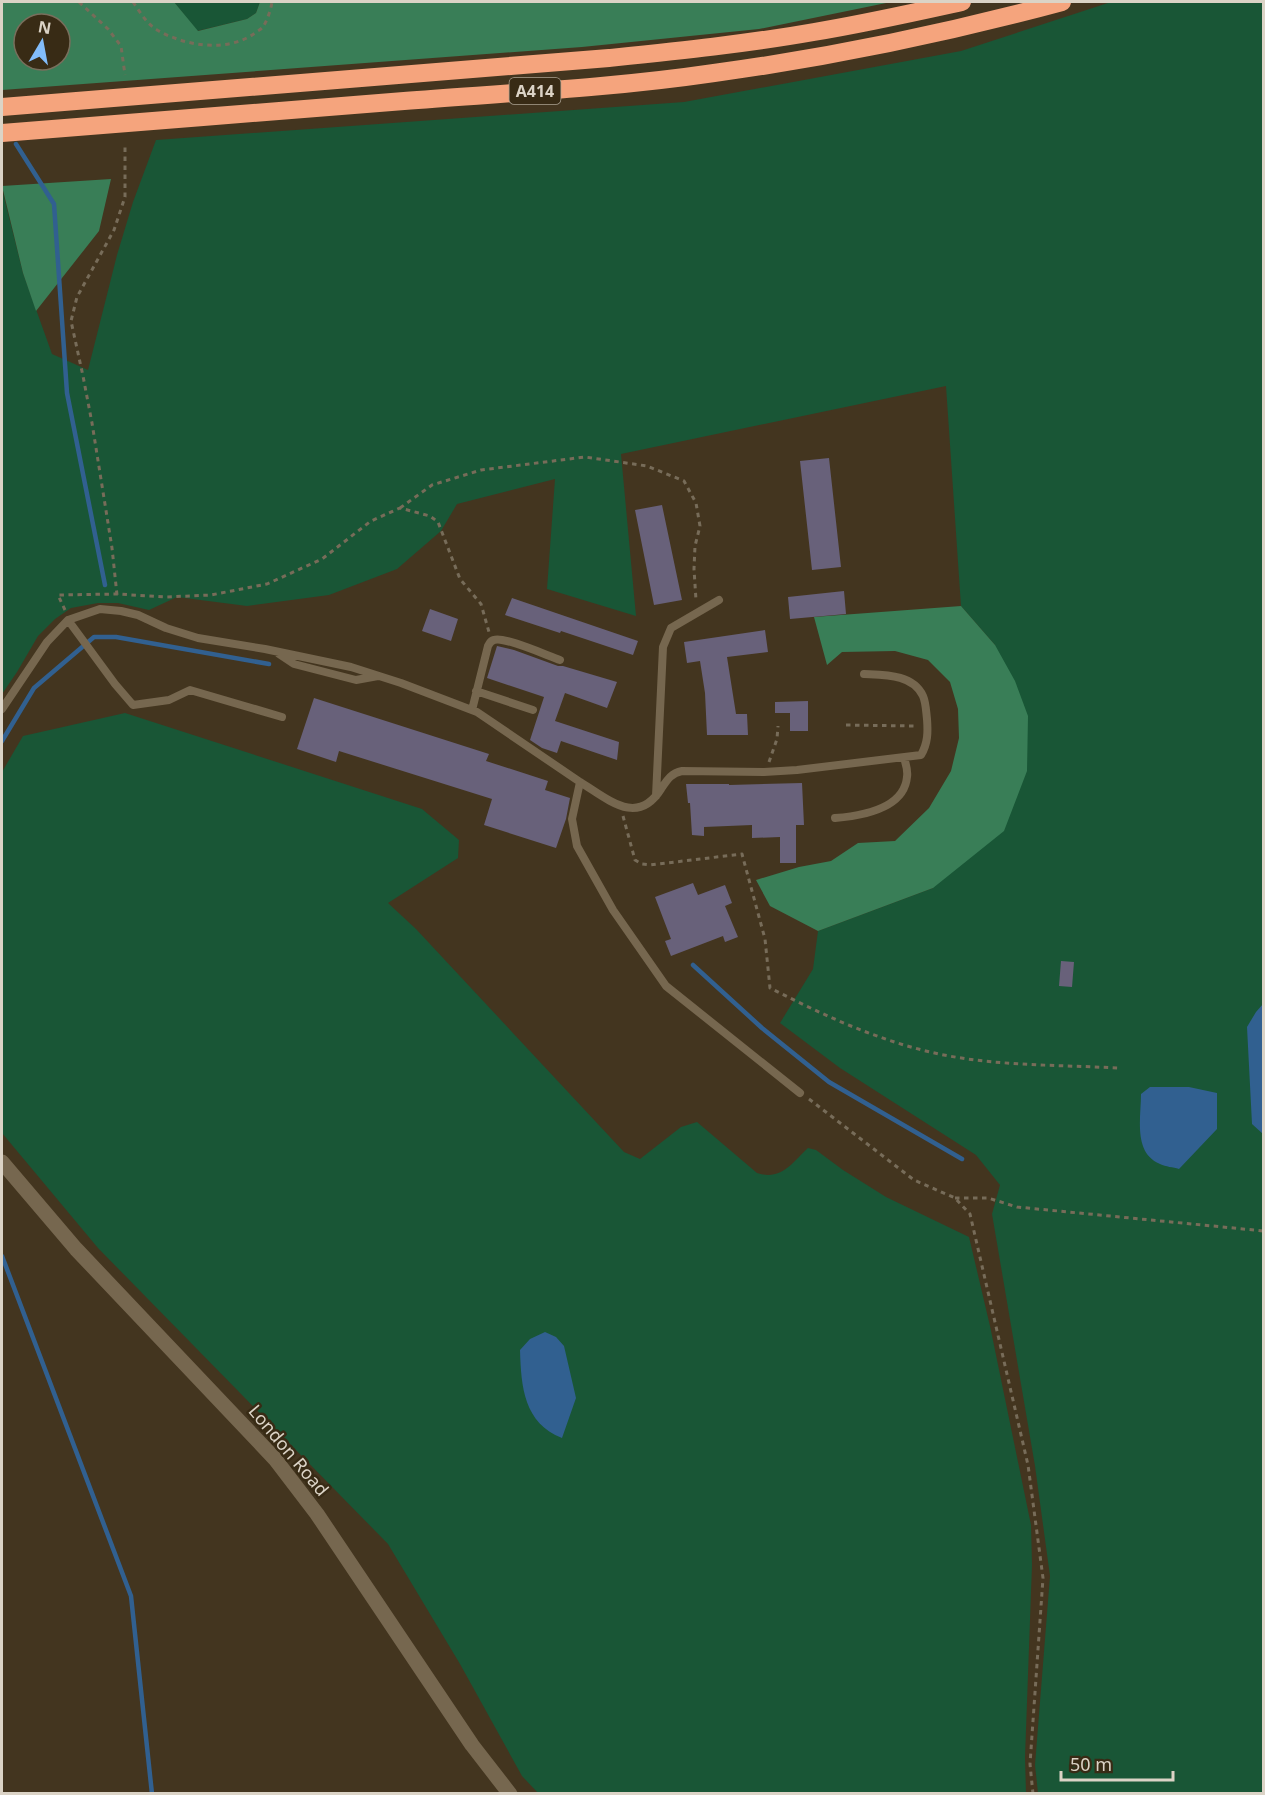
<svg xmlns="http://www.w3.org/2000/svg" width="1265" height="1795" viewBox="0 0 1265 1795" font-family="'Noto Sans',sans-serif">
  <rect width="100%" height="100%" fill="#43351f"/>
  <path fill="#195636" d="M174,2h86l-4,11 -9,6 -50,12z
    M1111,2h152v1791h-225l-3,-28 15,-189 -15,-110 -43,-252 8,-29 -24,-30 -136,-87 -60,-45 33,-54 5,-38 115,-43 62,-243 -34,-39 -15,-220 -325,68 15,162 -89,-27 8,-110 -98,25 -16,27 -44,38 -68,26 -82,11 -70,-9 -28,13 -31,-7h-20l-27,5 -16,11 -17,17 -21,36 -15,22v-505l21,84 29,81 36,16 29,-115 16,-53 23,-62 528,-38 277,-51z
    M125,713l297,96 37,31 -1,18 -70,45 28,26 208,223 16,7 41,-32 16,-5 60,51c24,8 35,-10 51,-25l8,2 27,20 43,27 83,40 21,89 41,199 1,40 -7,192 1,36h-488l-16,-17 -62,-112 -72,-120 -290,-296 -96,-115v-361l21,-36z"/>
  <path fill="#397e57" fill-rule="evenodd" d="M2,2h172l24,29 49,-12 9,-6 4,-11h631l-132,27 -177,18 -580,43zM24,24h36v36h-36z
    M111,179l-12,52 -63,80 -13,-38 -21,-87z
    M961,606l34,39 20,36 13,35 -1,55 -23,60 -71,57 -115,43 -48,-25 -14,-26 43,-13 32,-6 27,-18 37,-2 34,-33 22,-37 8,-33 -1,-29 -8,-27 -22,-22 -33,-9 -53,1 -15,13 -13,-48z"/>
  <path fill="#316090" d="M1263,1004v130l-11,-10 -5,-97 9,-15z
    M1150,1087h39l28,6v36l-38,40c-6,-2 -13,-2 -19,-5 -27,-11 -19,-46 -19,-70z
    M545,1332l11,5 8,9 12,52 -14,40c-38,-15 -41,-51 -42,-88l10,-11z"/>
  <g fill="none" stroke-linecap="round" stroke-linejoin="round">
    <path stroke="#316090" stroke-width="4.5" d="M16,144l38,60 13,189 38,192
      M2,741l32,-53 60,-51h22l153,27
      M693,965l69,63 67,54 133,77
      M2,1256l129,340 21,198"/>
  </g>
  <path fill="#68617a" d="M829,458l12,109 -29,3 -12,-109z
    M662,505l20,95 -28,5 -19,-95z
    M844,591l2,23 -56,5 -2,-22z
    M512,598l126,43 -5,14 -72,-24 -1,2 -55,-18z
    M430,609l28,10 -7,22 -29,-10z
    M765,630l3,22 -41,5 9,57h11l1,21h-41l-2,-42 -5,-32 -13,2 -3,-21z
    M497,646l17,4 44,16h5l54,16 -10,26 -42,-15 -10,28 64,21 -2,18 -56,-19 -4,12 -15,-5 -12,-8 14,-43 -57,-19z
    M314,698l175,56 -3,7 62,20 -3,9 25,8 -4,21 -10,29 -72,-23 8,-26 -153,-48 -3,11 -39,-13z
    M808,701v30h-18v-18h-15v-11z
    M802,783l2,42h-8v38h-16v-26l-28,1v-13l-48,2v9l-12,-1 -2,-32h-2l-2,-19h43v1z
    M693,883l5,12 27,-10 7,18 -7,3 13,31 -13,5 -2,-6 -52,20 -6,-15 6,-2 -16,-42z
    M1061,961l13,1 -2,25 -13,-1z"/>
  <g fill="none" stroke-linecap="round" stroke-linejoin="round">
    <path stroke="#776c59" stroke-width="3" stroke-dasharray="4.5 4.5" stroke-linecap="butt" d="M79,2l29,27 13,17 4,29
      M133,2c7,10 13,21 24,28 28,16 70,23 98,3 2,-2 5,-3 7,-5 5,-6 9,-19 10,-26
      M400,508l32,-23 49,-15 104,-13 62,9 37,15 12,22 4,23 -5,20 -1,23 2,31
      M117,595l-5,-47 -20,-125 -9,-47 -12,-55 6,-24 37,-67 11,-33v-51
      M65,610l-7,-15 59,-1 49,3 45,-2 56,-11 55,-25 49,-38 29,-13 30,8 8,6 22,57 21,25 8,28
      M846,725l71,1
      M769,762l8,-23 1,-13
      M623,816l12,44 7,4 8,1 92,-11 23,85 5,49c57,29 115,56 179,68 55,10 113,9 169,12
      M809,1099l105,81 41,18 15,16 58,251 15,113 -13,186 3,30
      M955,1198h33l29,9 247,24"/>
    <path stroke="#76674f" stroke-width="8" d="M68,620l47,64 18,21 36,-5 21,-10 92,27
      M279,654l15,10 62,16 22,-4
      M476,691l57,19
      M2,709l45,-67 21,-22 32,-11 21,2 17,4 28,13 32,10 67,11 86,18 50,16 76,29 103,70 -8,37 5,27 36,64 53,76 134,107
      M472,710l16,-64c2,-3 2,-5 6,-6 10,-4 54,16 66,20
      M580,782c28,17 57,45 81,7 6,-9 10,-16 21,-18l82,1 33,-2 124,-15c7,-12 7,-23 6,-36 -1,-8 -1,-16 -4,-23 -10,-22 -39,-21 -59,-22
      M656,796l7,-149 8,-19 48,-28
      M835,818c25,-2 69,-9 72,-41 1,-6 -1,-13 -3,-19"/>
    <path stroke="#76674f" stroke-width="15" d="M2,1162l74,87 199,210 42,55 155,231 38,49"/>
    <path stroke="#f5a47d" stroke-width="18" d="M2,107l607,-49c68,-7 137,-14 205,-26 49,-8 98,-19 148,-30
      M2,133c134,-11 268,-21 402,-32 103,-8 208,-13 310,-28 118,-16 233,-40 348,-71"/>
  </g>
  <g text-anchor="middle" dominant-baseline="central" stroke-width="5" stroke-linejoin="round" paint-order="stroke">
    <rect fill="#382b15" stroke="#aaa191" stroke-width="1.5" x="509.5" y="78" width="51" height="26" rx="4.5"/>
    <g font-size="16" font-weight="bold" fill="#dbd3c6">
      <text x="535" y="91">A414</text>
    </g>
    <g font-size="18" fill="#dbd3c6" stroke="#382b15">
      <text transform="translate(289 1450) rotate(50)">London Road</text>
    </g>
  </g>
  <rect width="1265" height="1795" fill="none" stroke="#dbd3c6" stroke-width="6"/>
  <g transform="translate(42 42) rotate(10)"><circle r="28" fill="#382b15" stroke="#796e5c" stroke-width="1.5"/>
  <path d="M0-4.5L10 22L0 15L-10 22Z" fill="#82bcfa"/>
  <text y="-9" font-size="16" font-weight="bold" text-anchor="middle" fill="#dbd3c6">N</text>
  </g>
  <path d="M1061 1771v9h112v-9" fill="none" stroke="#dbd3c6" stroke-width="3"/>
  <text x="1070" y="1771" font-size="18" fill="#dbd3c6" stroke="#382b15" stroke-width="4.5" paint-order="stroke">50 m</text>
</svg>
